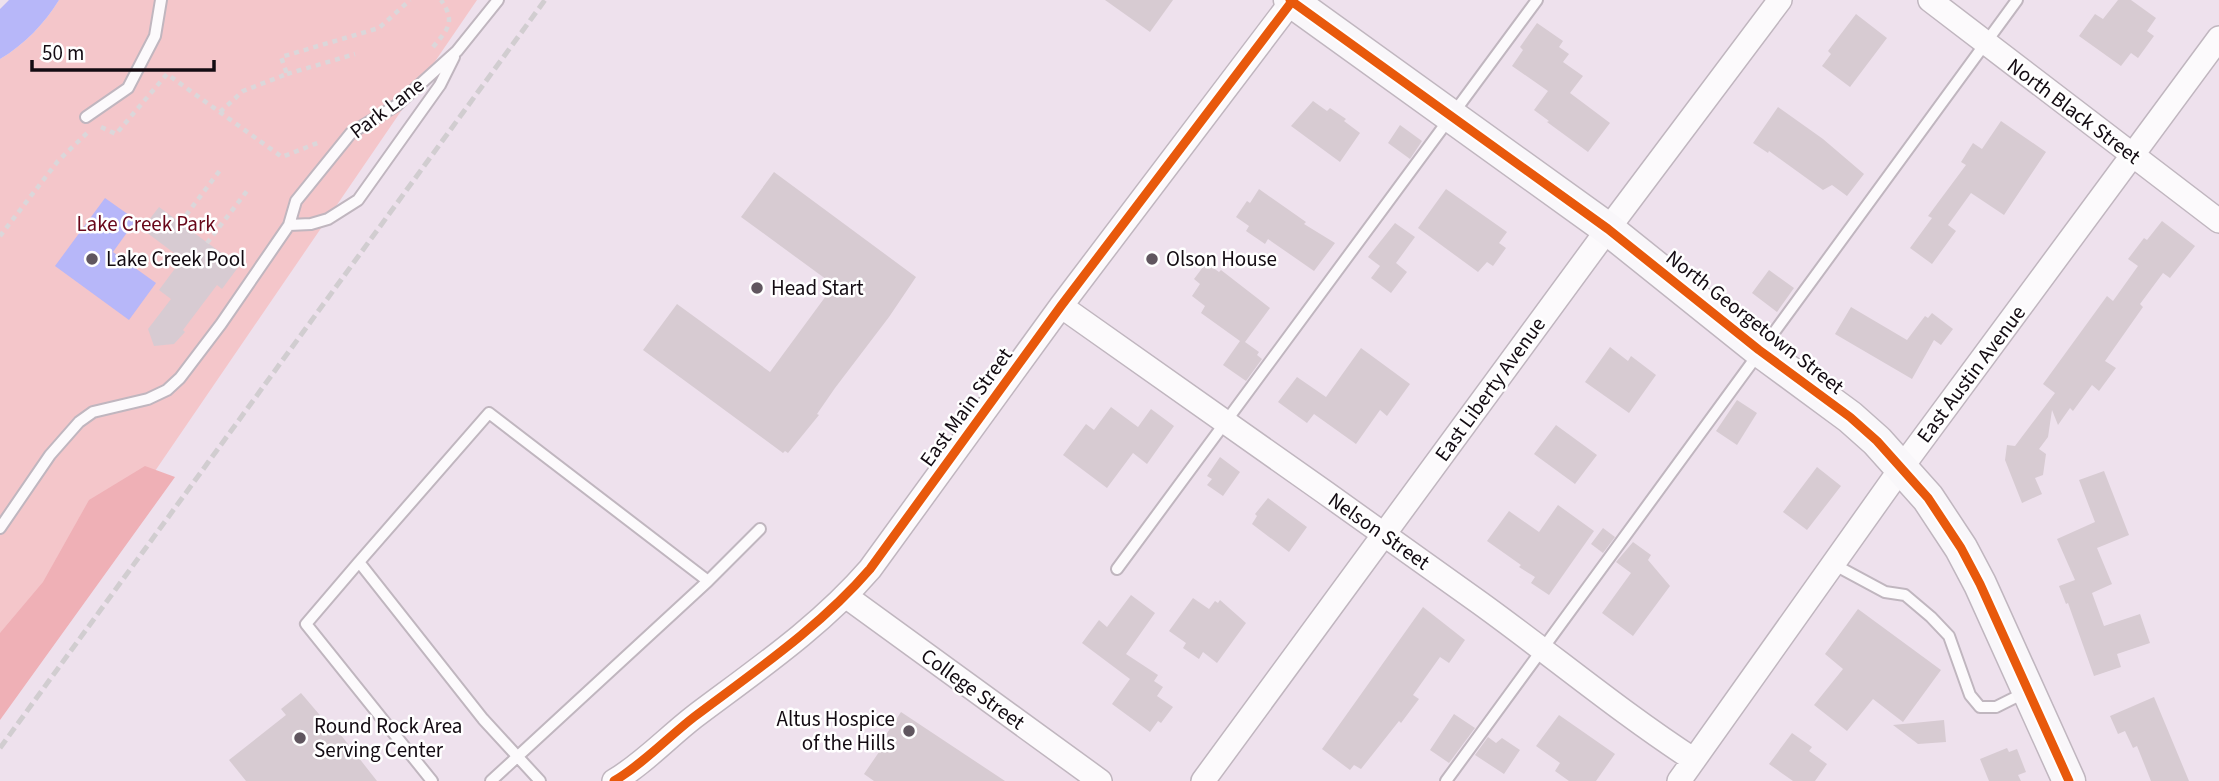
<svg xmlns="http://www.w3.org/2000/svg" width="2219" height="781" viewBox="0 0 2219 781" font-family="'Source Sans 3',sans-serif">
  <rect width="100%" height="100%" fill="#eee1ed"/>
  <path fill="#f4c6ca" d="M59,0h418l-378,553 -99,123v-617c24,-14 45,-36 59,-59z"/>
  <path fill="#efb0b6" d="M145,466l30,11 -175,243v-87l43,-51 46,-82z"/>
  <path fill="#b7b7f9" d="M9,0h50c-14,23 -35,45 -59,59v-50z
    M105,198l31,22 -23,32 43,31 -27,37 -74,-54z"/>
  <path fill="#d7cbd2" d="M1105,0h68l-23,32z
    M2118,0h13l25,18 -9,13 7,5 -16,22 -7,-5 -10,13 -42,-30 16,-22 8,5z
    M1856,14l31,24 -37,49 -28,-21 9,-12 -3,-3z
    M1537,23l26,18 -4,6 10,7 -6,8 20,14 -13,17 40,30 -22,29 -41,-30 2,-1 -15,-11 14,-19 -36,-25 11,-16 -3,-3z
    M1313,101l14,10 3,-3 16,11 -2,2 16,12 -20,29 -49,-36z
    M1778,107l45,32 41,35 -17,22 -15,-11 -9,5 -54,-39 -1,2 -15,-10z
    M2001,121l45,31 -42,63 -33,-22 -23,32 8,6 -24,33 -22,-16 22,-30 -4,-2 38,-51 -5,-3 12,-19 9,6z
    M1400,125l22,16 -12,18 -22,-16z
    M774,172l142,105 -27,40 -54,71 -18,26 2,1 -31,38 -3,-2 -2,2 -140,-103 34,-46 93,68 64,-87 -93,-68z
    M1259,189l47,33 -2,2 31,19 -21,28 -46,-32 -3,5 -19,-13 3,-5 -13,-9 11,-16 3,2z
    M1446,189l61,43 -8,11 7,5 -13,18 -6,-4 -9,10 -60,-44z
    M159,207l80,59 -17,23 -5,-4 -34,45 2,2 -11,12 -20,2 -6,-17 23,-30 -12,-9 23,-31 -40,-30z
    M2162,221l33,25 -25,32 -7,-5 -23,31 3,3 -38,54 11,7 -17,23 -7,-6 -19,26 -3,-3 -12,17 -6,-15 -4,27 -9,12 7,5 -3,21 -8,3 7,16 -20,9 -17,-43 2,-15 8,1 40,-53 -12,-9 64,-88 6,5 25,-35 -10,-7 16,-21 3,2z
    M1395,223l20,14 -19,26 11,9 -16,21 -20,-15 9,-12 -12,-9z
    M1206,263l13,9 2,-2 49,38 -25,34 14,10 -2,3 5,4 -16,22 -23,-16 17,-24 -39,-28 4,-7 -13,-10 8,-12 -6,-5z
    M1769,270l25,18 -17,24 -25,-19z
    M1851,307l56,33 18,-24 3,2 4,-5 21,16 -12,16 -7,-5 -22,39 -77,-45z
    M1610,347l18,14 3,-5 25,19 -27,38 -44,-31z
    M1361,348l49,36 -23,32 -7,-6 -24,34 -42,-30 -7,9 -29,-21 19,-25 29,20z
    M1737,400l20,13 -20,32 -21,-14z
    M1111,407l27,20 13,-18 23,17 -27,38 -14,-11 -26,35 -44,-33 23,-31 8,6z
    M1556,425l41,30 -22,29 -41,-30z
    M1220,457l20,15 -17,24 -16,-11 5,-6 -5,-3z
    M1817,467l24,19 -34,44 -24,-18z
    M2104,471l25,64 -32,13 15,36 -20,9 12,33 36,-12 10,29 -33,11 4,13 -27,9 -26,-73 -2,1 -7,-18 16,-6 -18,-41 38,-17 -16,-42z
    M1268,498l39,29 -18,25 -37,-28 5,-8 -2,-2z
    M1558,505l36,26 -45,64 -18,-12 4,-6 -16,-10 2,-2 -34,-24 22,-30 30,21z
    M1603,528l12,9 -12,16 -12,-9z
    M1633,542l18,13 -3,5 22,26 -37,50 -31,-23 29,-40 -15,-11z
    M1131,595l24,18 -29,41 32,21 -4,6 9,6 -6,9 16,11 -12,16 -3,-2 -8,11 -38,-28 18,-25 -48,-36 17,-23 8,7z
    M1193,598l16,11 6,-8 3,2 2,-3 26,23 -29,40 -14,-11 -4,7 -16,-11 3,-5 -17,-12z
    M1423,607l42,33 -16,23 -9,-6 -27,38 6,4 -18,24 -2,-2 -38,48 -7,-4 -4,5 -28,-21z
    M1858,609l83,61 -38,52 -30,-23 -26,32 -33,-26 29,-36 -18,-15z
    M301,693l29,34 3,-2 44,56h-131l-17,-21 57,-45 -5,-6z
    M2154,697l35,84h-38l-14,-35 -4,2 -8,-17 -7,3 -8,-18z
    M901,712l104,69h-131l-10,-7 15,-22 -3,-2z
    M1454,714l21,14 -26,35 -19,-13z
    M1559,715l56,39 -19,27h-27l-14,-10 5,-8 -24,-17z
    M1944,720l2,22 -28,2 -25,-19z
    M1792,733l20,14 -3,4 18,13 -12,17h-22l-24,-17z
    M1488,737l8,6 6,-5 18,12 -16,24 -29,-19z
    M2007,748l2,4 8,-3 9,23 -8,3 3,6h-32l-9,-22z"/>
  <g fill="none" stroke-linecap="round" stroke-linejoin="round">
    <g stroke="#c0b6bf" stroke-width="14">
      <path id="lane" d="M86,117l42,-29 27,-52 6,-36
        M289,225l22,-1 17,-5 30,-19 82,-115 14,-28
        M0,528l50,-73 29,-33 14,-10 55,-13 19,-9 13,-12 41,-54 68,-99 7,-24 55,-68 46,-28 60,-54 41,-51
        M359,562l-53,62 126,157
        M1833,564l52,28 20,3 26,22 18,19 21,59 10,12h16l30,-15
        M1117,569l420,-569
        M491,781l217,-200 52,-52
        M540,781l-57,-62 -124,-157 130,-149 219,168
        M1446,781l571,-781"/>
    </g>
    <g stroke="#c0b6bf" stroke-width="26">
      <path id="street" d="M1930,0l289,221
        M1061,306c140,99 280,197 419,297 72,52 140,109 214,157
        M847,597l253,184
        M614,781c29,-17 53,-43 80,-64 61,-46 126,-90 176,-148l191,-263 231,-305
        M1203,781l405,-552 172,-229
        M1679,781l223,-314 317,-429"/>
    </g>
    <g stroke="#c0b6bf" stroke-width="35">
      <path id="secondary" d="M1290,0l318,229 151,121 91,67 27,24 51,57 33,50 19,36 89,197"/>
    </g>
    <path stroke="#dbd7da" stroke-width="4.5" stroke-dasharray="5 5" stroke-linecap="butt" d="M433,47c15,-18 23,-25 8,-47
      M287,74l68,-20
      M220,112l23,-21 44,-17 -6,-17 98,-29 31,-28
      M101,127l15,7 51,-60 115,83 38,-15
      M180,223l41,-54
      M0,236l58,-75 29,-28
      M207,243l40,-52"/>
    <use href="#lane" stroke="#fcfafc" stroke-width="10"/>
    <use href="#street" stroke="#fcfafc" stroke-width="23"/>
    <use href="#secondary" stroke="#f9f7fa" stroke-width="32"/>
    <path stroke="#d1cdd0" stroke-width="5" stroke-dasharray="10 5" stroke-linecap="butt" d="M0,748l545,-748"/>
    <g stroke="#fff" stroke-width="13">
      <path id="cycleway" d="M1290,0l318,229 151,121 91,67 27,24 51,57 33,50 19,36 89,197
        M614,781c29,-17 53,-43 80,-64 61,-46 126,-90 176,-148l191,-263 232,-306"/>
    </g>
    <use href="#cycleway" stroke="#e8590c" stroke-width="9"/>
  </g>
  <g fill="#60565f" stroke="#fff" stroke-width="2.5">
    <circle cx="92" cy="259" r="7"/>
    <circle cx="1152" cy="259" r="7"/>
    <circle cx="757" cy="288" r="7"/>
    <circle cx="909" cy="731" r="7"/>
    <circle cx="300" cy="738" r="7"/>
  </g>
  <g text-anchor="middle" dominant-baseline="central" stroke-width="5" stroke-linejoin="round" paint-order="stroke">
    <g font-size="21" fill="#130b12" stroke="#fff">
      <text transform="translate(387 108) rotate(-37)">Park Lane</text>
      <text transform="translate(2074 111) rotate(37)">North Black Street</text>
      <text transform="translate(1755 322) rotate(38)">North Georgetown Street</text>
      <text transform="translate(1971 374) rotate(-53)">East Austin Avenue</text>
      <text transform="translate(1490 389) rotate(-54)">East Liberty Avenue</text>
      <text transform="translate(966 407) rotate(-54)">East Main Street</text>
      <text transform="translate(1379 531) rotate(35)">Nelson Street</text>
      <text transform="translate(973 689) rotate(36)">College Street</text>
    </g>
    <g font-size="21" fill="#680719" stroke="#fff">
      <text x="146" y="224">Lake Creek Park</text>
    </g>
    <g font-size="21" fill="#130b12" stroke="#fff" text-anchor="start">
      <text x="106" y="259">Lake Creek Pool</text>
      <text x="1166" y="259">Olson House</text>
      <text x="771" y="288">Head Start</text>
      <text x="895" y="719" text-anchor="end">Altus Hospice<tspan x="895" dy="24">of the Hills</tspan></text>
      <text x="314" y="726">Round Rock Area<tspan x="314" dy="24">Serving Center</tspan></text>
    </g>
  </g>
  <path d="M32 60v10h182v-10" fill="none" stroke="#130b12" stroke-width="3.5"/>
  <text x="42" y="60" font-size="21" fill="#130b12" stroke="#ffffff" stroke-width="5" paint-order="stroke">50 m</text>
</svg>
